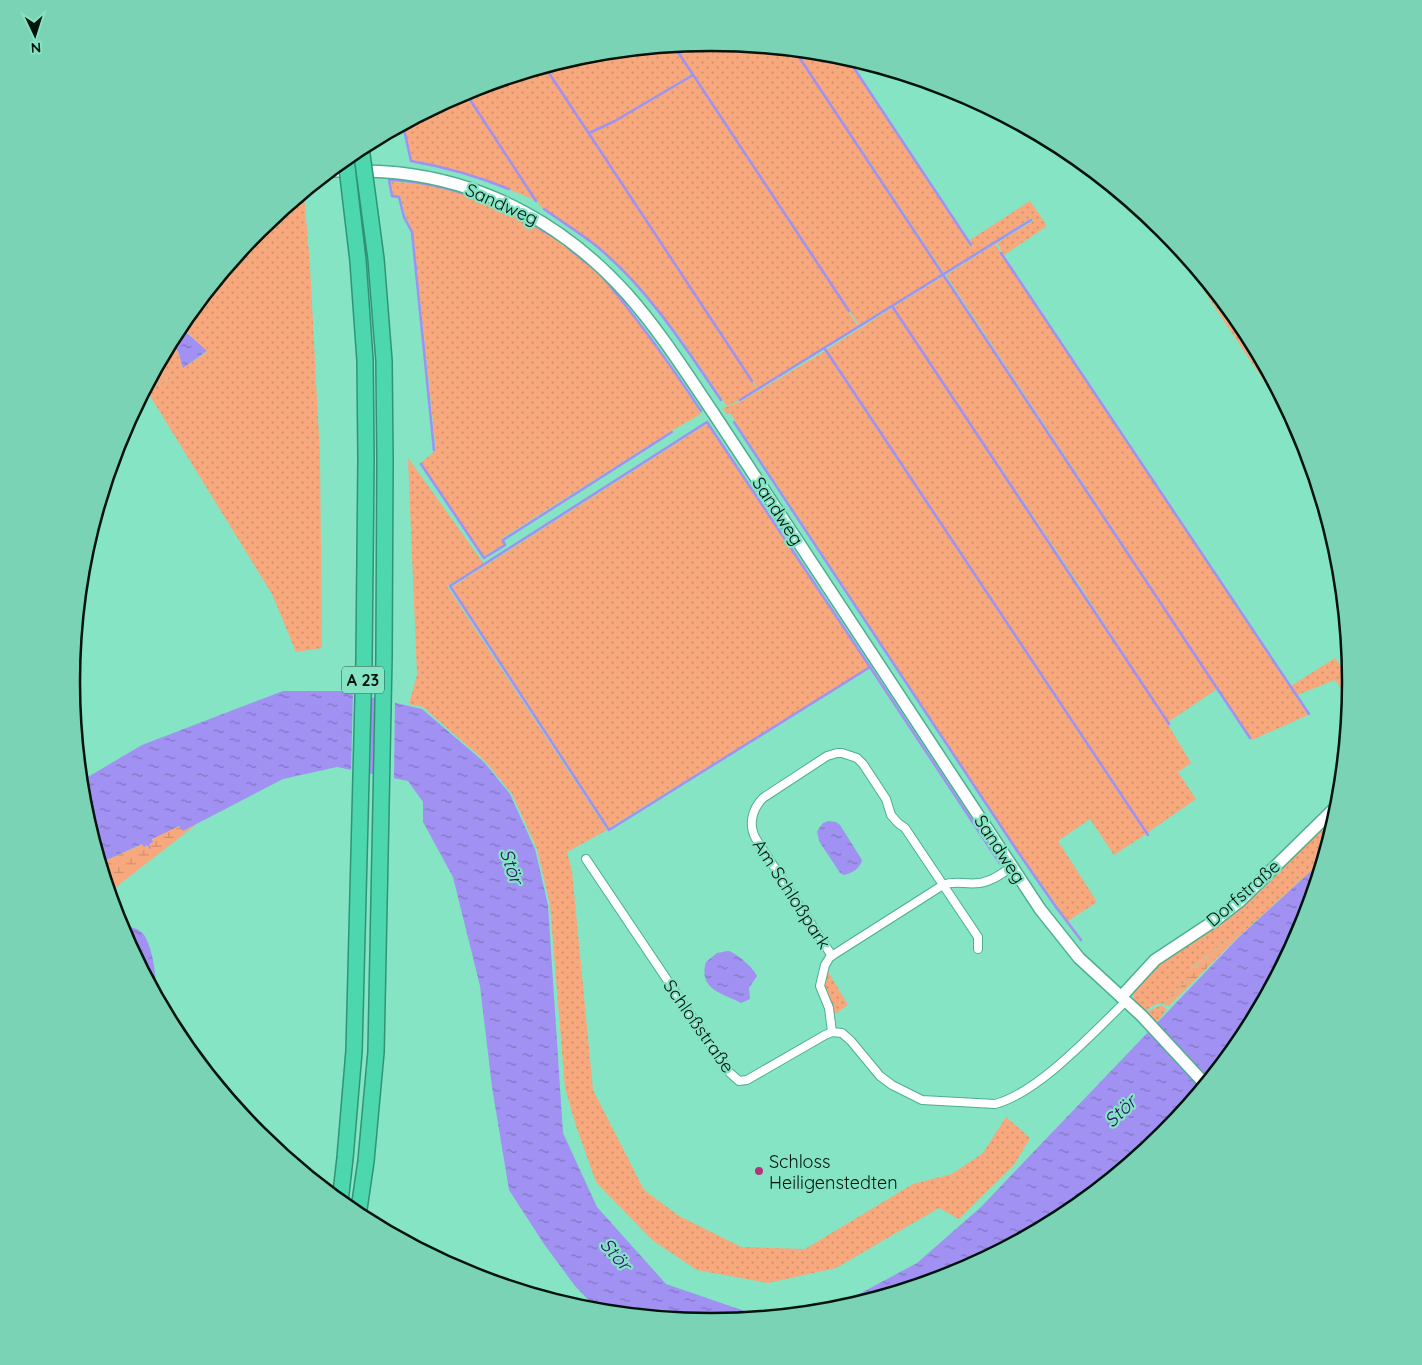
<svg xmlns="http://www.w3.org/2000/svg" width="1422" height="1365" viewBox="0 0 1422 1365" font-family="Quicksand,sans-serif">
  <defs>
    <pattern id="grass-dots" width="8" height="8" patternUnits="userSpaceOnUse" patternTransform="scale(1.25)"><rect width="8" height="8" fill="#f7a87c"/><path d="M2 2h.1M6 6h.1" fill="none" stroke="#d2906a" stroke-width="1.8" stroke-linecap="round"/></pattern>
    <pattern id="wetland-marsh" width="20" height="14" patternUnits="userSpaceOnUse" patternTransform="scale(1.25)"><rect width="20" height="14" fill="#f7a87c"/><path d="M1 5h8M5 5V1M11 12h8M15 12V8" fill="none" stroke="#d2906a"/></pattern>
    <pattern id="water-ripples" width="26" height="14" patternUnits="userSpaceOnUse" patternTransform="scale(1.25)"><rect width="26" height="14" fill="#a191f2"/><path d="M2 4q2-2 4 0t4 0M15 11q2-2 4 0t4 0" fill="none" stroke="#8175c2"/></pattern>
  </defs>
  <rect width="100%" height="100%" fill="#84e4c4"/>
  <path fill="url(#grass-dots)" d="M711,43l83,8 149,223 -84,51 -184,-279z
    M673,46l19,28 -77,46 -26,12 -43,-65 40,-12z
    M796,51l40,4 10,3 125,189 2,-1 -3,-6 60,-39 17,25 -43,29 -7,-12 36,-22 -2,-3 -87,55z
    M544,67l213,322 -17,11 -13,6 -49,-72 -43,-52 -40,-38 -55,-38 -75,-114z
    M693,76l165,250 -100,63 -168,-255 25,-13z
    M464,92l71,108c-41,-17 -80,-32 -123,-40l-8,-35z
    M391,182c73,0 155,41 207,91 13,13 25,30 36,44 24,32 46,64 67,97l-28,16 -171,108 2,6 -20,12 -63,-93 15,-13 -23,-218 -7,-15 -6,-21h-7z
    M304,193l6,74 10,189 2,192 -26,4 -24,-58 -125,-203 24,-13 -10,-18 9,-16 8,7 5,17 24,-16 -18,-18 -12,-3 2,-4 80,-97z
    M1163,229l67,82 24,35 49,94z
    M995,244l313,471 -56,25 -306,-465z
    M944,276l273,413 -49,33 -88,-136 -187,-279z
    M892,308l187,279 88,136 24,40 -13,9 18,27 -49,34 -321,-483z
    M825,351l321,483 -32,21 -24,-36 -32,22 39,61 -29,19 -49,-69 -289,-439 -3,2 -4,-7 17,-6z
    M707,424l162,243 -260,161 -157,-241z
    M408,458l76,106 -37,22 160,244 -40,22 5,19 21,219 51,100 35,26 62,31 64,2 108,-65 39,-10 31,-21 23,-36 24,21 -16,27 -55,54 -20,-11 -103,60 -68,15 -71,-13 -45,-30 -56,-58 -20,-56 -11,-38 -15,-183 -13,-56 -25,-55 -27,-33 -62,-54 -14,-3 8,-29z
    M1335,658l16,22 -2,19 -14,-19 -38,15 -6,-9z
    M1338,810l-15,50 -85,77 -3,-3 -46,36 1,7 -27,27c-6,-1 -13,3 -17,7l-11,-9 -2,-8 6,-12 15,-16 41,-28z
    M827,970l21,35 -13,9 -12,-28z
    M1161,1005l6,4 -10,13 -10,-10z"/>
  <path fill="url(#wetland-marsh)" d="M161,360l10,18 -27,14z
    M197,824l-81,63 -7,6 -9,-30 43,-19 4,1 2,3c0,-12 21,-17 31,-22l3,5z
    M1235,934l3,3 -69,69 -6,-2 27,-27 -1,-6z"/>
  <path fill="url(#water-ripples)" d="M177,331l11,3 19,17 -24,17 -5,-17 -8,-8z
    M283,691h61l78,18 62,53 26,32 25,55 13,56 15,228 34,74 69,77 90,31 92,-15 69,-37 64,-56 257,-269 84,-77 -20,67 -59,110 -80,97 -97,80 -110,59 -120,36 -125,12 -112,-11 -24,-25 -31,-42 -35,-54 -17,-103 -12,-101 -27,-109 -30,-55v-20l-15,-21 -71,-14 -54,12 -100,52 -4,-5 -27,13 1,3 -4,2 2,4 -1,1 -3,-4 -3,2 -2,-3 -42,19 -17,-56 -2,-26 61,-36z
    M828,821l8,1 4,3 22,35c-2,9 -10,13 -18,15l-4,-2 -21,-32 -2,-10 6,-8z
    M123,926c8,1 16,2 21,9 8,11 14,45 11,58l-35,-66z
    M729,951c8,3 25,17 28,25l-8,12 1,11 -9,4c-19,-10 -43,-13 -35,-41l11,-9z"/>
  <path fill="#84e4c4" d="M353,690l18,5 -1,81 -19,-4z
    M376,696l19,4 -1,80 -19,-3z"/>
  <g fill="none" stroke-linecap="round" stroke-linejoin="round">
    <path stroke="#a191f2" stroke-width="2.5" d="M674,46l175,265
      M795,51l455,687
      M848,59l123,186
      M545,67l207,314
      M465,92l71,109
      M403,125l8,36c34,6 66,15 98,28
      M589,133l26,-12 78,-46
      M544,209c17,12 34,23 50,35 52,42 90,101 127,156
      M512,212l45,27
      M567,247l21,17
      M1001,253l308,461
      M601,275c37,44 69,89 100,136
      M892,306l277,418
      M825,349l323,486
      M740,400l291,-180
      M707,422l163,245 -261,163 -159,-244z
      M734,422l284,430 38,55 25,33
      M434,450l-22,-218 -8,-15 -5,-20 -7,-1 -3,-16c42,1 80,14 118,30
      M421,464l63,94 21,-13 -2,-5 169,-108
      M870,667l131,198"/>
    <g stroke="#4daf91" stroke-width="10">
      <path id="street" d="M586,859l143,213 10,9 8,-1 78,-45 7,-3 10,1 9,8 29,35 12,9 30,15 73,4c43,-11 98,-71 131,-103
        M832,956l-76,-117c-8,-14 -4,-30 7,-41l64,-42 10,-3h5l15,5 6,6 23,35 5,16 7,8 7,5 73,109v12
        M832,1032l-3,-24 -9,-22 5,-21 5,-8 113,-72c12,-5 23,0 36,-2 11,-1 23,-9 32,-16"/>
    </g>
    <g stroke="#4daf91" stroke-width="14">
      <path id="secondary" d="M331,171c22,0 45,-1 68,2 90,10 168,54 228,121 32,36 58,77 85,117l328,498 39,49 63,58 63,68
        M1121,997l34,-37 62,-41 23,-18 99,-97"/>
    </g>
    <g stroke="#329276" stroke-width="18">
      <path id="highway" d="M358,1216l8,-55 10,-109 8,-395 1,-197"/>
    </g>
    <use href="#street" stroke="#fff" stroke-width="8"/>
    <use href="#secondary" stroke="#fff" stroke-width="11"/>
    <use href="#highway" stroke="#4dd7af" stroke-width="15"/>
    <g stroke="#329276" stroke-width="18" stroke-linecap="butt">
      <path id="highway-bridge" d="M361,147l15,112 8,102 1,99
        M340,1202l5,-44 9,-107 10,-391 2,-201 -1,-99 -7,-99 -12,-102"/>
    </g>
    <use href="#highway-bridge" stroke="#4dd7af" stroke-width="15"/>
  </g>
  <circle fill="#b5337c" stroke="#84e4c4" stroke-width="2" cx="759" cy="1171" r="5"/>
  <g text-anchor="middle" dominant-baseline="central" stroke-width="4.5" stroke-linejoin="round" paint-order="stroke">
    <rect fill="#84e4c4" stroke="#285244" stroke-width="1" x="342" y="666.5" width="42" height="27" rx="4"/>
    <g font-size="16" font-weight="bold" fill="#01130d">
      <text x="363" y="680">A 23</text>
    </g>
    <g font-size="18" fill="#01130d" stroke="#84e4c4">
      <text transform="translate(502 204) rotate(24)">Sandweg</text>
      <text transform="translate(778 511) rotate(57)">Sandweg</text>
      <text transform="translate(1000 849) rotate(57)">Sandweg</text>
      <text transform="translate(1243 893) rotate(-41)">Dorfstraße</text>
      <text transform="translate(792 894) rotate(57)">Am Schloßpark</text>
      <text transform="translate(699 1026) rotate(55)">Schloßstraße</text>
    </g>
    <g font-size="18" fill="#01130d" stroke="#84e4c4" text-anchor="start">
      <text x="769" y="1161">Schloss<tspan x="769" dy="21">Heiligenstedten</tspan></text>
    </g>
    <g font-size="19" font-style="italic" fill="#2e1267" stroke="#84e4c4">
      <text transform="translate(512 866) rotate(71)">Stör</text>
      <text transform="translate(1120 1111) rotate(-44)">Stör</text>
      <text transform="translate(616 1254) rotate(49)">Stör</text>
    </g>
  </g>
  <path d="M0 0H1422V1365H0ZM80 682a631 631 0 1 1 1262 0a631 631 0 1 1-1262 0Z" fill="#7ad3b5" fill-rule="evenodd"/>
  <path fill="none" stroke="#01130d" stroke-width="2.5" d="M80 682a631 631 0 1 1 1262 0a631 631 0 1 1-1262 0Z"/>
  <g transform="translate(35 35) rotate(176)" stroke="#84e4c4" stroke-width="4" paint-order="stroke">
  <path d="M0-4L9 19L0 12L-9 19Z" fill="#01130d"/>
  <text y="-8" font-size="14" font-weight="bold" text-anchor="middle" fill="#01130d">N</text>
  </g>
</svg>
